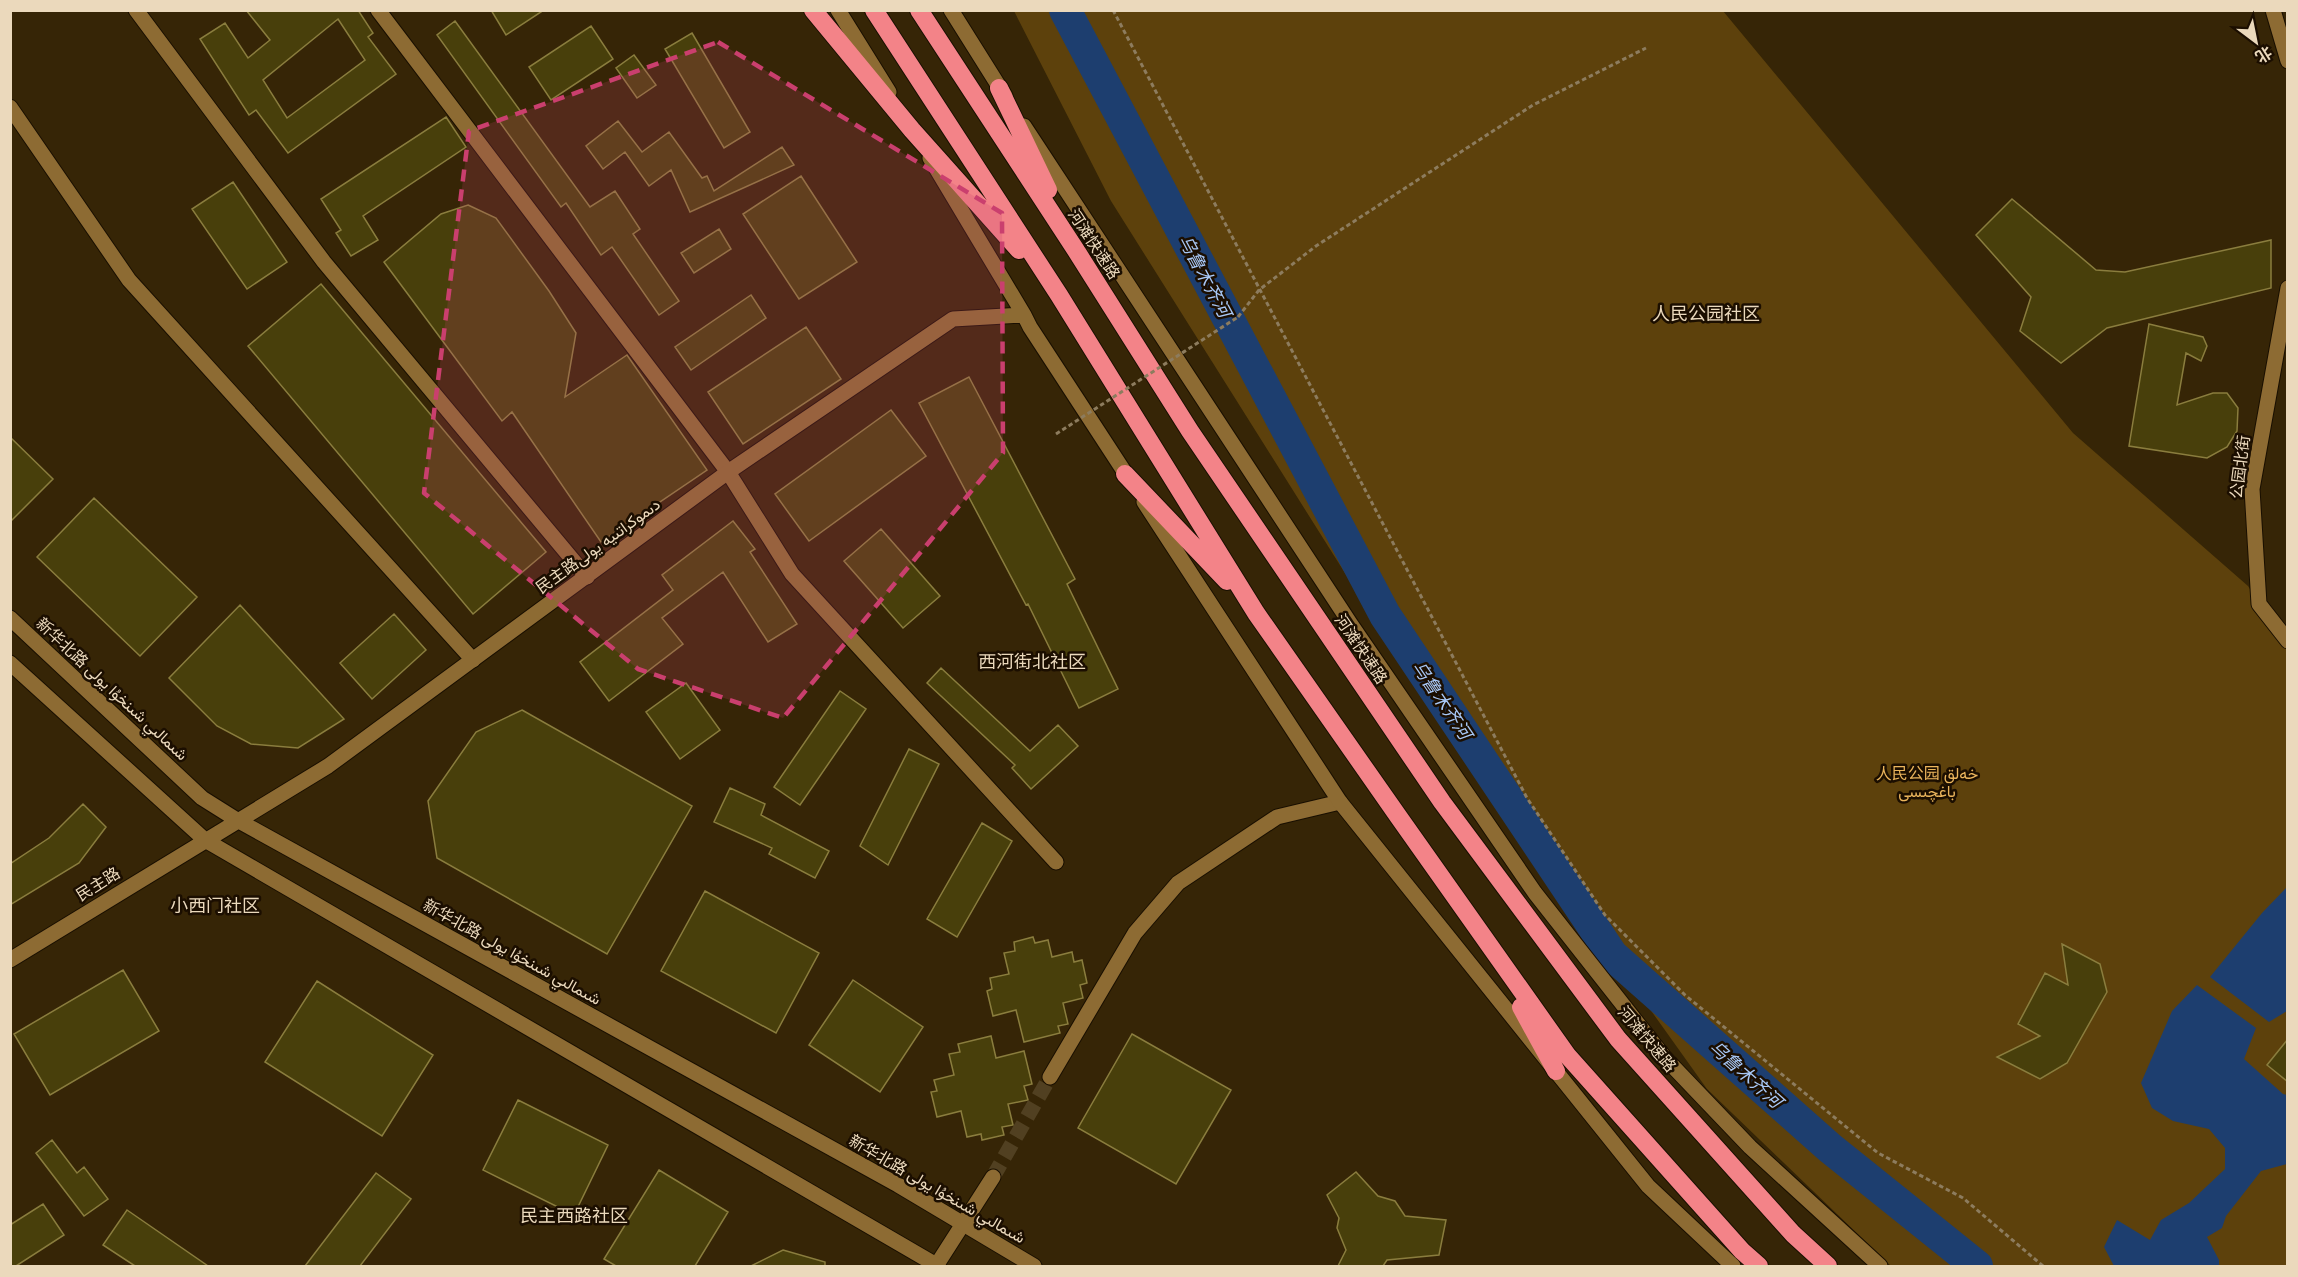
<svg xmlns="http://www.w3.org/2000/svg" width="2298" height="1277" viewBox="0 0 2298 1277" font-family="'Public Sans',Vazirmatn,'Noto Sans SC',sans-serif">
  <rect width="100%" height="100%" fill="#362506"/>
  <path fill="#5d410c" d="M1014,11h709l350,422 175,153 39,60v620h-396l-184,-177 -313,-438 -283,-450z"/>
  <path fill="#1d3e6f" d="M2287,887v124l-18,11 -59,-45 52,-64z
    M2197,985l59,43 -12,31 39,35 4,1v69l-26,7 -35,45 -4,12 -15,9 12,23v6h-105l-10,-19 13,-27 33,20 11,-20 28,-17 36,-34v-21l-16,-19 -36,-8 -21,-13 -11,-25 31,-72z"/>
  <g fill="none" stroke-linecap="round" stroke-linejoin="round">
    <path stroke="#1d3e6f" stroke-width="32" d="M1065,10l320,605 227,340 218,193 147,118"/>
  </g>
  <path fill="#483f0b" stroke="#8a7d3e" stroke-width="1.5" fill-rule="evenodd" d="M246,10h112l15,23 -5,4 28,37 -108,79 -32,-43 -7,5 -49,-76 25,-16 23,35 22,-18zM338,19l27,41 -78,58 -24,-38z
    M491,10h53l-38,25z
    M455,21l135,186 25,-16 25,38 -7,5 46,67 -20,14 -47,-68 -11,8 -35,-52 -5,4 -124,-172z
    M591,26l22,33 -62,41 -22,-33z
    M692,33l58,99 -26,16 -59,-99z
    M634,55l22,30 -19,13 -21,-30z
    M446,117l20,30 -103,69 15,24 -27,16 -15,-23 5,-3 -20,-31z
    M618,121l24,31 27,-20 33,46 5,-2 7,15 68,-44 12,18 -104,47 -19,-42 -22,16 -24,-34 -22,17 -17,-23z
    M801,176l56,86 -58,37 -56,-85z
    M233,182l54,80 -40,27 -55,-80z
    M2012,199l84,71 29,2 146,-32v48l-164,40 -46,35 -41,-32 11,-34 -55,-62z
    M468,205l28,13 53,73 27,42 -11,64 62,-42 80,115 -106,72 -89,-130 -10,9 -118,-159 57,-48z
    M719,229l12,20 -37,24 -13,-20z
    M321,284l225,268 -73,62 -225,-268z
    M751,295l15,23 -75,52 -16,-23z
    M2149,324l54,13 4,9 -6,15 -15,-8 -9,52 36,-12h14l11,15 -1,23 -10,16 -20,11 -78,-12z
    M806,327l35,52 -98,65 -35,-52z
    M969,377l106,202 -8,5 51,105 -39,19 -51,-104 -2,1 -107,-202z
    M891,410l35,46 -117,85 -34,-47z
    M10,437l43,42 -43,43z
    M94,498l103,99 -57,59 -103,-99z
    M733,521l22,28 -5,3 47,72 -29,18 -45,-70 -61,46 21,26 -74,57 -29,-39 93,-72 -11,-15z
    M881,529l59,67 -37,32 -59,-67z
    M240,605l104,114 -46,29 -47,-4 -34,-18 -48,-48z
    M394,614l32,36 -54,49 -32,-36z
    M941,668l89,83 28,-26 20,21 -47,43 -19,-21 3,-3 -88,-82z
    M686,683l34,47 -40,29 -34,-47z
    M840,691l26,18 -66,96 -26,-18z
    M522,710l170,96 -85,148 -170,-96 -9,-57 48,-69z
    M909,749l30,15 -51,101 -28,-19z
    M730,788l35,16 -4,11 68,36 -14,27 -46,-24 3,-6 -58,-26z
    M83,804l23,23 -27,36 -69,42v-41l39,-26z
    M982,823l30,18 -55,96 -30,-18z
    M705,891l114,62 -43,80 -115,-62z
    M1033,937l2,6 13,-3 4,17 20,-5 2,10 8,-2 5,23 -7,2 3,13 -20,5 5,21 -10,2 2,7 -36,9 -8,-32 -23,6 -6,-25 5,-2 -2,-11 19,-4 -5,-21 11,-2 -1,-9z
    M2062,944l38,20 7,28 -40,71 -27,16 -43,-22 43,-21 -22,-12 27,-51 23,12z
    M123,970l36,61 -109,64 -36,-61z
    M853,980l70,47 -43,65 -71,-47z
    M317,981l116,74 -51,81 -117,-74z
    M1132,1034l99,56 -55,94 -98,-56z
    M991,1036l5,22 28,-7 8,33 -8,2 4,14 -20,4 5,21 -11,2 2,8 -22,5 -1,-6 -14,3 -6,-26 -24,6 -6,-25 6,-1 -3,-11 20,-5 -5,-21 11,-2 -2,-8z
    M2288,1039v43l-21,-17z
    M518,1100l90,45 -34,70 -91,-45z
    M52,1140l25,33 7,-6 24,32 -24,17 -48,-63z
    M659,1170l69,42 -33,54h-79l-12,-7z
    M1356,1172l22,24 17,5 10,15 41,4 -7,35 -52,5 -4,6h-45l8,-16 -9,-22 2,-10 -12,-23z
    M376,1173l35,26 -51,67h-55z
    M43,1204l21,31 -48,31h-6v-41z
    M127,1210l81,56h-73l-32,-21z
    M783,1250l42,12v4h-74z"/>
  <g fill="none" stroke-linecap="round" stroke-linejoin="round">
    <path stroke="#514021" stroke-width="15" stroke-dasharray="15 8" stroke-linecap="butt" d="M993,1177l57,-100"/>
    <g stroke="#190f01" stroke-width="17">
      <path id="street" d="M136,10l188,252 263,315
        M378,10l350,462 64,102 264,288
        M2273,10l15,51
        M10,107l119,173 344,380
        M2288,288l-36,201 7,115 29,37
        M1050,1077l85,-144 43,-50 99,-66 63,-15
        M936,1266l57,-89"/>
    </g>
    <g stroke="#190f01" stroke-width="17">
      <path id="secondary" d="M838,10l51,82
        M951,10l54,86
        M1024,126l326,497 185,270 129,164 86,90 130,119
        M930,158l94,157 6,12 101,155
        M1144,502l196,300 308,384 85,80
        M10,618l192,180 35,22 661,365 136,81
        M10,663l195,177 733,426
        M10,960l318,-194 400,-294 225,-153 71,-4"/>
    </g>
    <g stroke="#190f01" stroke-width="20">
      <path id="highway" d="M813,10l99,120 107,120
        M874,10l185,285 197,318 142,203 169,239 175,196 17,15
        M919,10l158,242 113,179 252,371 176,237 175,195 35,32
        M999,88l49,102
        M1125,474l102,107
        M1521,1007l35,64"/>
    </g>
    <path stroke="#8d7c5e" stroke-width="3" stroke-dasharray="4.5 3" stroke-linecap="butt" d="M1113,10l414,788 78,117 80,80 193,158 85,45 80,68
      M1238,317l21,-27 57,-44 217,-141 113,-57"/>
    <use href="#street" stroke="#8d6b33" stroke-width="15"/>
    <use href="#secondary" stroke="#8d6b33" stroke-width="15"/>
    <use href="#highway" stroke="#f38388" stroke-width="18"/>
    <path stroke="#8d7c5e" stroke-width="3" stroke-dasharray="4.5 3" stroke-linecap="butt" d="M1056,434l182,-117"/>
  </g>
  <path fill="#ca3f6e" fill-opacity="0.2" stroke="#ca3f6e" stroke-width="4.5" stroke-dasharray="12 8" stroke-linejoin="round" d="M718,42l284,171 1,240 -220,265 -145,-49 -214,-176 45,-362z"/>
  <g text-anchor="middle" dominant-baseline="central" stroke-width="5" stroke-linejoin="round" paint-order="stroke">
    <g font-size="16" fill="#ebd9bc" stroke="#1b0e00">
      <text transform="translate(1094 244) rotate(57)">河滩快速路</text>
      <text transform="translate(2240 467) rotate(-83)">公园北街</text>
      <text transform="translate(598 546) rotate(-36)">民主路دىموكراتىيە يولى</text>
      <text transform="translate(1361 649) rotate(56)">河滩快速路</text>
      <text transform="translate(112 689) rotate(43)">新华北路 شىمالىي شىنخۇا يولى</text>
      <text transform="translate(98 884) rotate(-32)">民主路</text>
      <text transform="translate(512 952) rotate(29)">新华北路 شىمالىي شىنخۇا يولى</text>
      <text transform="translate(1647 1039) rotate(50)">河滩快速路</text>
      <text transform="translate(937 1189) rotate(30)">新华北路 شىمالىي شىنخۇا يولى</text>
    </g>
    <g font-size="16" fill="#ebb55c" stroke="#1b0e00">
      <text x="1927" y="773">人民公园 خەلق<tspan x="1927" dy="18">باغچىسى</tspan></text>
    </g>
    <g font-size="18" font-style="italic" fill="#a8c8f6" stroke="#1b0e00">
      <text transform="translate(1205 276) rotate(62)">乌鲁木齐河</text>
      <text transform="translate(1442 700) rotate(56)">乌鲁木齐河</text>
      <text transform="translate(1746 1074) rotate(42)">乌鲁木齐河</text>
    </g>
    <g font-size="18" fill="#ebd9bc" stroke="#1b0e00">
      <text x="1706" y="313">人民公园社区</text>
      <text x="1032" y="661">西河街北社区</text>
      <text x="215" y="905">小西门社区</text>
      <text x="574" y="1215">民主西路社区</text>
    </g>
  </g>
  <rect width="2298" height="1277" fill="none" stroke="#ebd9bc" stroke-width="24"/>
  <g transform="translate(2256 42) rotate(148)" stroke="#1b0e00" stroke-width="4.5" paint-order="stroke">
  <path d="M0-4.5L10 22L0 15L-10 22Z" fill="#ebd9bc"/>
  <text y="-9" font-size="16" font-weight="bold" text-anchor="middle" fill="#ebd9bc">北</text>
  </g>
</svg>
